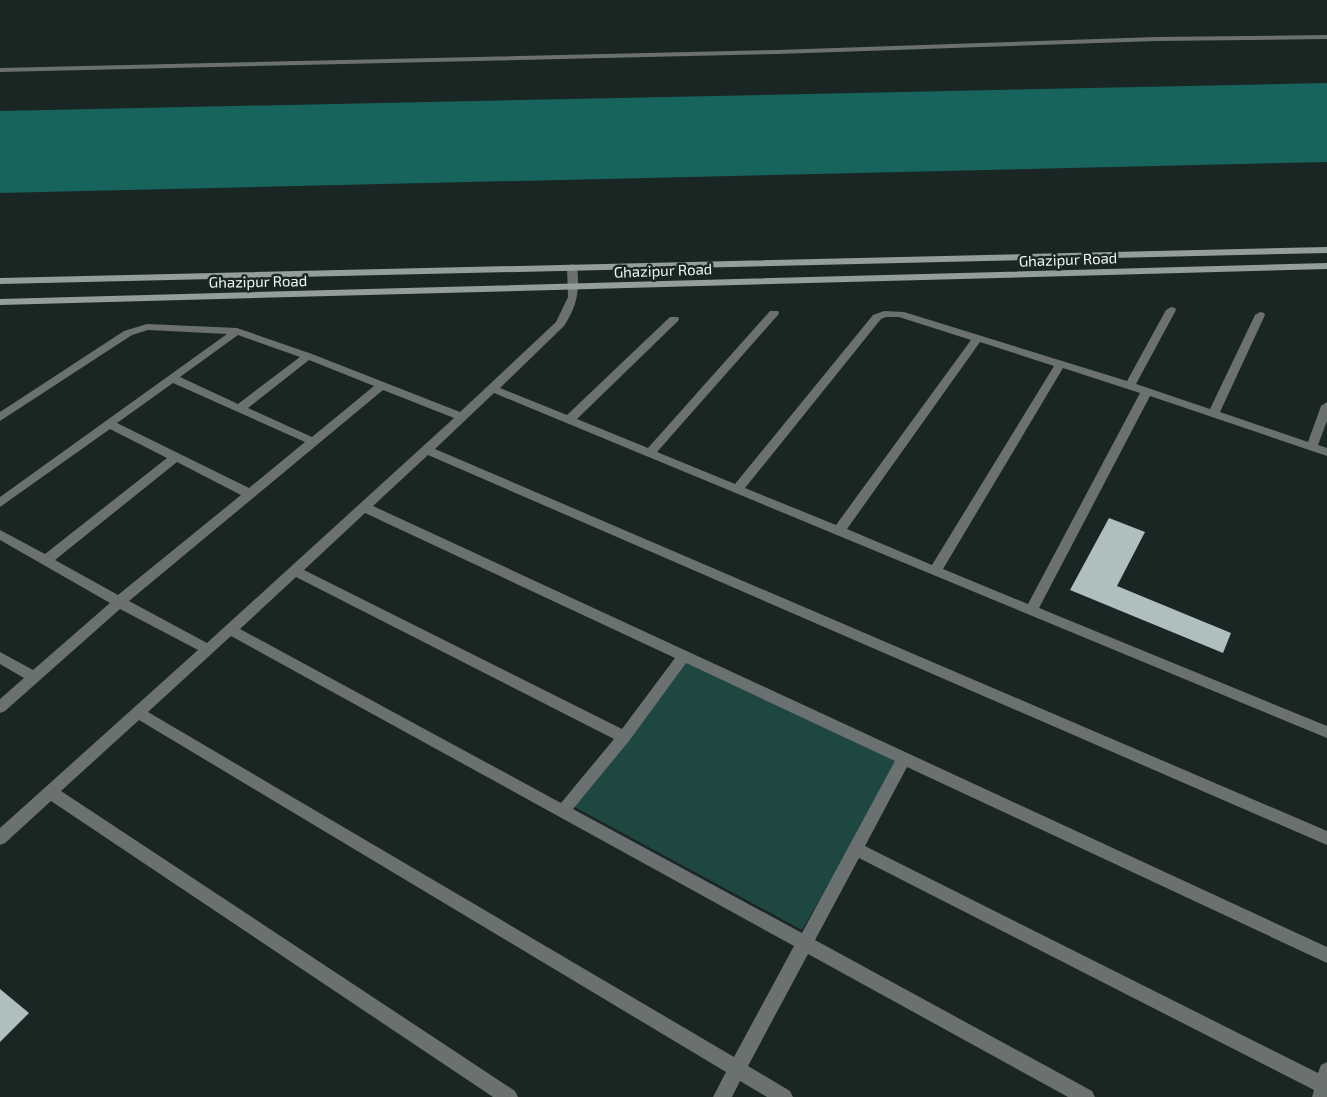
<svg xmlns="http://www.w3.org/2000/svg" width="1327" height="1097" viewBox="0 0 1327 1097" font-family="'Exo 2',sans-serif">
  <rect width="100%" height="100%" fill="#1a2624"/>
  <path fill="#1f4742" d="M687,653l216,102 -101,175 -229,-124z"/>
  <path fill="#16645c" d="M1327,83v79l-1327,31v-82z"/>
  <path fill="#afbfbd" d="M1109,518l36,14 -28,54 114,47 -8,20 -153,-63z
    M0,989l29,24 -29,29z"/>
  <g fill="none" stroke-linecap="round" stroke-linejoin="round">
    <path fill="#6b7170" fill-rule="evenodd" d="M1327,35v4l-171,2 -379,13 -777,18v-4l777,-18 379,-13z"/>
    <path fill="#6b7170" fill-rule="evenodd" d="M572,264l5,3c3,24 0,39 -13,59l-64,62 67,27 103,-98h8l1,2 -1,2 -101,98 71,29 122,-137h8l1,2 -1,2 -121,137 78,32 138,-169 11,-4 20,1 223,69 39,-71 5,-3 4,1 1,2 -40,74 74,25 45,-94 5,-3 4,1 1,2 -45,97 88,30 13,-36 6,-4v19l-9,24 9,3v8l-177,-60 -111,212 288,118v12l-833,-345 -59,56 892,382v14l-899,-390 -55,51 954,441v16l-420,-196 -42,79 453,227 3,-8 6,-3v35h-15l2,-7 -455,-232 -44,82 277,151 3,6h-27l-260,-143 -60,112 42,25 3,6h-26l-27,-16 -8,16h-19l13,-25 -587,-352 -78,71 454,300 3,6h-25l-442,-296 -46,42 -5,2v-17l198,-178 -78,-41 -115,102 -5,2v-14l24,-21 -24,-14v-12l33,18 77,-67 -110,-63v-10l45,24 122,-96 -57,-29 -110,78v-10l227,-163 -79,-4 -16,5 -132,86v-9l124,-81 23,-7 90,4 75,26 148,58 96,-90 12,-25 -1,-30zM886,317h13l72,23 -135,185 -91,-37 136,-169zM238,335l62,22 -62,47 -58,-27zM980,342l74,24 -122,199 -85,-36zM309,360l65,26 -62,51 -64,-29zM1063,368l77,25 -112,211 -85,-35zM173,383l132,59 -56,46 -132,-65zM383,390l71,28 -247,225 -78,-42zM177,462l64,33 -123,100 -63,-35zM365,513l310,145 -53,71 -318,-159zM296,577l318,162 -53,64 -321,-174zM231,636l563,310 -60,111 -586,-345zM686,663l209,98 -93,172 -229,-124 56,-68z"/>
    <path fill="#949e9c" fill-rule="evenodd" d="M1327,247v6l-1327,31v-6z
      M1327,263v6l-1327,36v-6z"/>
  </g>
  <g text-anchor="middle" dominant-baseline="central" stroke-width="5" stroke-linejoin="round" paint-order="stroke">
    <g font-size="15" fill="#eef7f5" stroke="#1a2624">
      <text transform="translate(1068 259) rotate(-2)">Ghazipur Road</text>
      <text transform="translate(663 270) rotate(-2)">Ghazipur Road</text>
      <text transform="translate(258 281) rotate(-1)">Ghazipur Road</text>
    </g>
  </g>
</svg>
